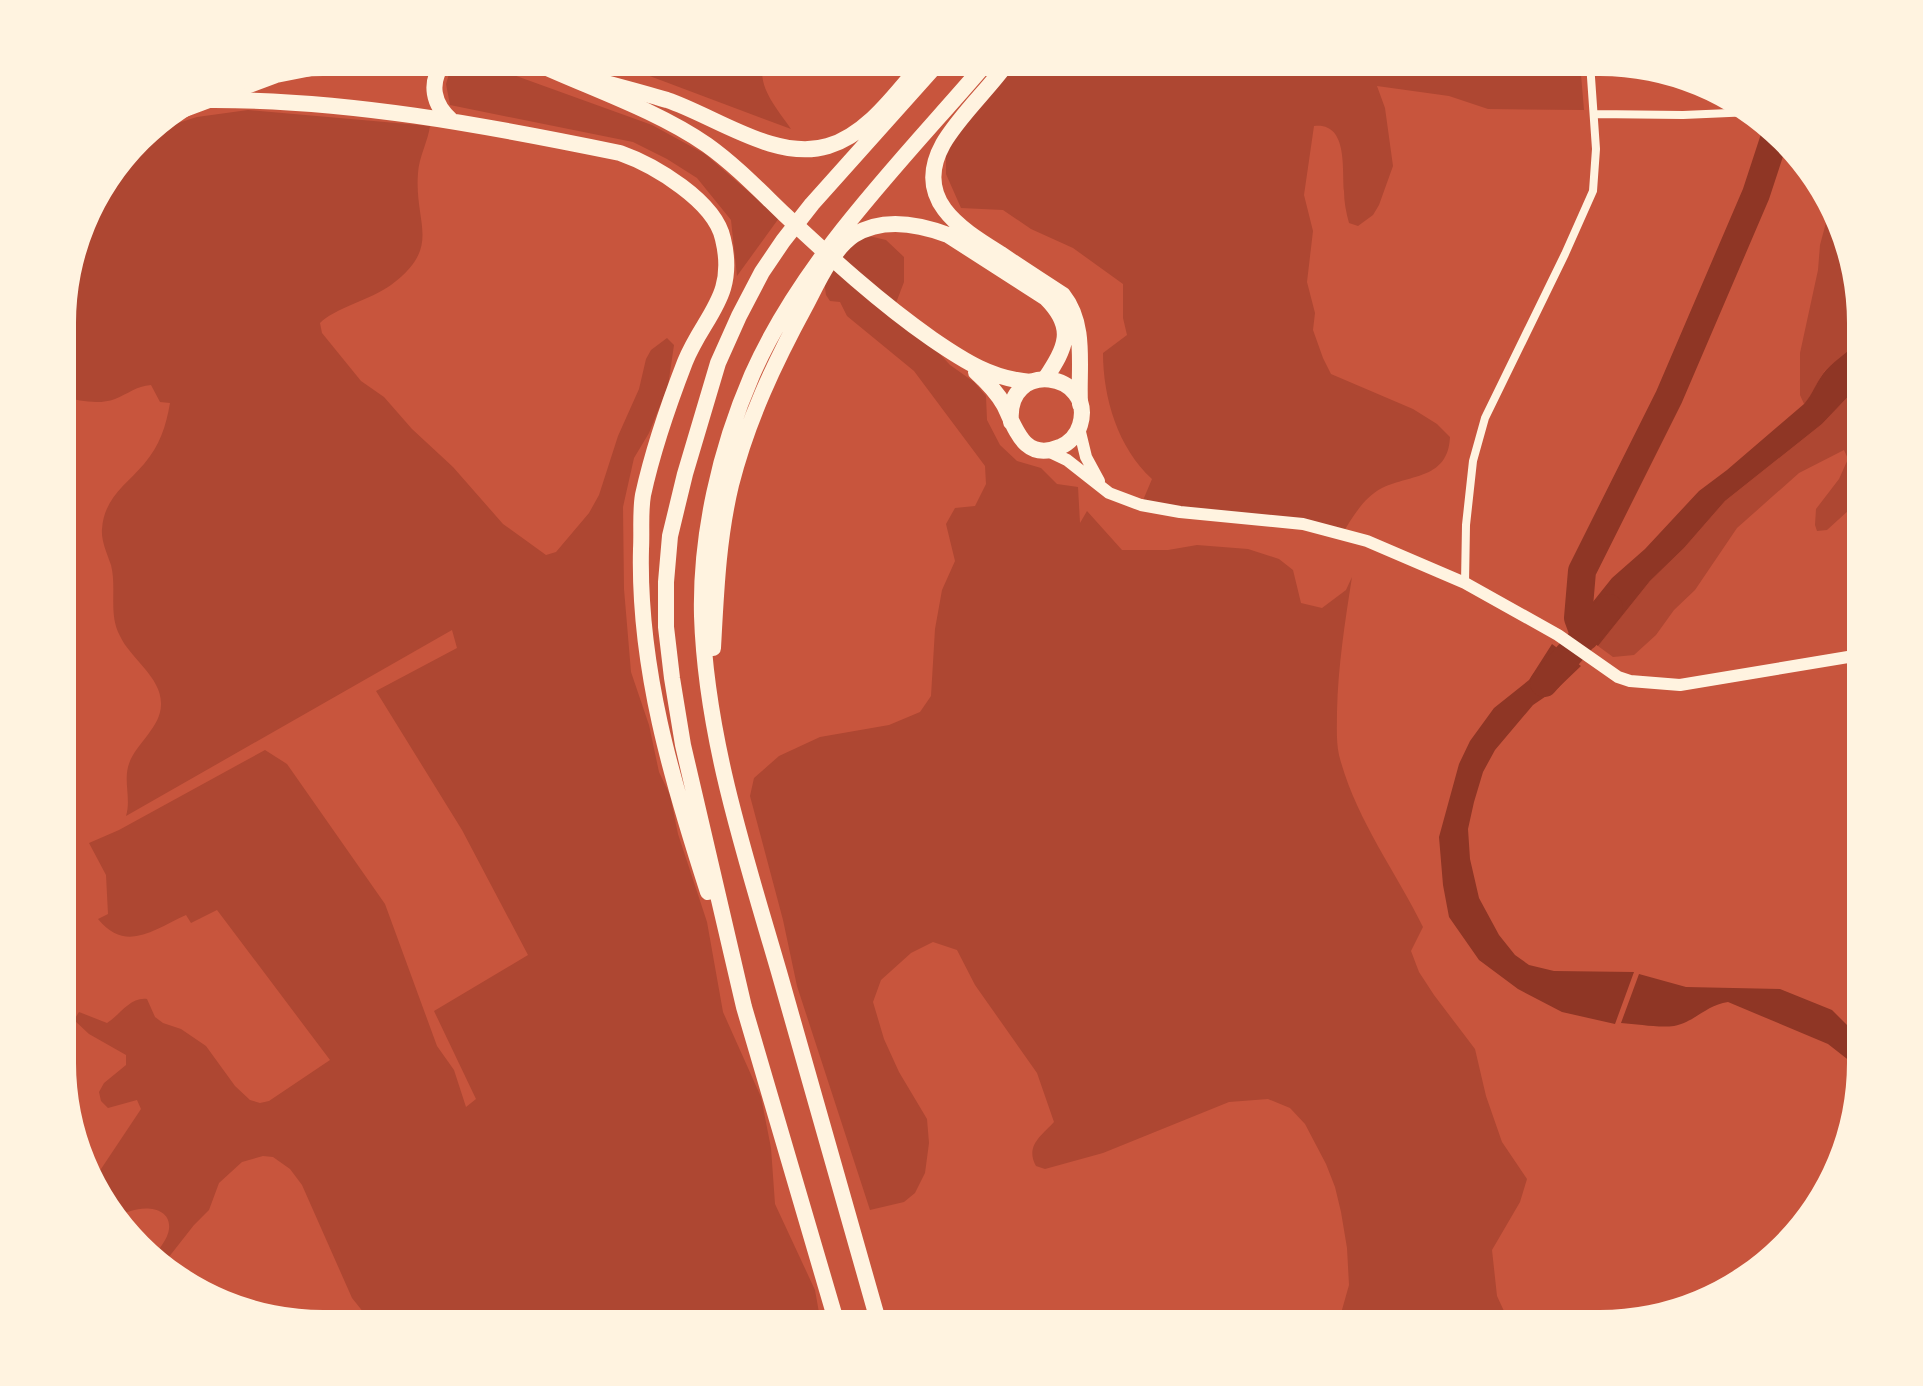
<svg xmlns="http://www.w3.org/2000/svg" width="1923" height="1386" viewBox="0 0 1923 1386" font-family="'Alegreya Sans',sans-serif">
  <rect width="100%" height="100%" fill="#c8553d"/>
  <path fill="#ae4732" d="M601,62h164c-11,22 14,49 26,67l-152,-57z
    M1009,62l571,1 4,47 -96,-1 -39,-13 -72,-10 8,22 8,58 -14,39 -6,10 -15,11 -9,-3c-3,-11 -5,-21 -5,-32 -2,-23 4,-69 -30,-65l-10,69 9,36 -6,51 8,31 -2,17 10,28 8,16 82,35 24,15 13,13c-2,42 -38,37 -68,51 -19,10 -29,29 -40,46l-201,-29 11,-26c-34,-31 -49,-81 -49,-126l24,-18 -4,-17v-34l-50,-36 -42,-19 -28,-19 -42,-2 -15,-34v-23z
    M464,69h33l155,56 53,29 74,64 -42,58 -6,-56 -34,-42 -30,-19 -34,-17 -183,-37 -4,-21 4,-13z
    M248,110l182,16c-2,15 -11,31 -12,47 -4,52 25,73 -27,112 -19,14 -58,24 -71,38l2,10 39,48 23,16 28,32 41,38 50,57 43,31 10,-3 33,-39 10,-18 19,-59 21,-47 7,-30 5,-9 16,-12 7,7 -6,41 -19,47 -15,25 -11,49 1,82 7,83 18,53 10,47 11,23 8,39 29,88 16,90 38,85 10,51 4,56 40,86 6,34 -449,-1 -20,-25 -50,-113 -12,-16 -17,-12 -10,-1 -21,6 -23,21 -10,27 -15,15 -33,42 -8,-9c5,-8 15,-19 16,-29 3,-25 -35,-25 -51,-11l-21,-25 -4,-12 48,-72 -4,-9 -29,8 -7,-7 -2,-9 5,-9 22,-18v-10l-37,-21 -15,-14 5,-8 28,11c14,-9 23,-26 40,-24l8,18 8,6 18,6 25,17 29,40 15,14 10,3 9,-2 61,-41 -113,-150 -26,13 -5,-8c-33,15 -60,38 -88,4l10,-5 -2,-39 -17,-32 30,-13 146,-80 22,14 98,140 52,142 17,24 12,37 10,-8 -42,-88 94,-56 -66,-125 -86,-139 81,-43 -5,-18 -326,186c5,-16 -2,-33 2,-49 6,-23 34,-39 33,-64 0,-26 -31,-45 -41,-67 -12,-22 -3,-47 -9,-71 -4,-12 -10,-24 -9,-36 2,-31 24,-44 42,-65 16,-19 22,-38 26,-61l-10,-1 -9,-17c-15,1 -23,9 -36,14 -16,6 -35,2 -51,-2v-109l33,-95 49,-60 51,-16z
    M1831,204c11,18 35,114 29,134 -5,15 -27,22 -36,34 -8,11 -11,23 -20,32l-4,-9v-42l18,-83 2,-25z
    M869,236l17,4 18,17v25l-13,34 37,25 22,24 24,17 12,14 1,24 13,25 17,16 24,7 16,16 21,3 2,36 7,-12 35,39h46l29,-5 51,4 31,10 14,11 8,33 21,5 24,-18 6,-13c-7,45 -14,89 -15,135 0,14 -1,29 2,43 16,63 56,115 84,172l-12,24 8,21 15,23 41,54 11,47 16,46 25,37 -7,23 -28,48 5,46 13,28h-172l11,-39 -2,-37 -6,-36 -6,-25 -9,-23 -21,-40 -15,-16 -22,-9 -39,3 -126,51 -58,16 -9,-3c-11,-20 5,-30 18,-44l-17,-49 -62,-88 -18,-35 -24,-8 -22,11 -30,27 -8,22 11,37 15,33 28,47 2,24 -4,30 -10,20 -11,9 -34,8 -73,-224 -14,-66 -33,-124 4,-18 25,-22 41,-19 69,-12 31,-13 11,-16 4,-67 7,-39 13,-29 -9,-37 9,-16 20,-2 11,-22 -1,-18 -71,-95 -67,-55 -7,-14 -10,-1 -4,-6 -2,-14 27,-37z
    M1860,384v116l-33,30 -10,1 -2,-6 1,-16 23,-30 9,-20 -4,-9 -45,23 -62,55 -42,62 -21,20 -18,25 -22,20 -21,2 -15,-11 52,-65 34,-33 41,-47 97,-77z"/>
  <path fill="#8f3625" d="M1860,337v47l-38,40 -97,77 -41,47 -34,33 -52,65 -31,-21 21,-17 24,-30 33,-29 54,-58 28,-21 77,-66c9,-10 13,-24 22,-34 11,-12 26,-19 34,-33z
    M1552,644l29,22 -23,22 -25,17 -38,45 -12,22 -9,30 -6,27 2,30 9,39 20,37 16,20 14,10 25,6 80,1 -19,52 -53,-12 -44,-23 -39,-29 -30,-43 -6,-32 -4,-48 20,-73 11,-23 24,-33 35,-28z
    M1639,974l47,13 94,2 52,21 28,28v35l-9,-11 -23,-18 -100,-42c-22,3 -33,20 -54,24 -16,2 -36,-2 -53,-3z"/>
  <g fill="none" stroke-linecap="round" stroke-linejoin="round">
    <path stroke="#8f3625" stroke-width="28" d="M1585,637l-7,-19 4,-47 87,-174 87,-203 19,-58
      M1544,683l65,-75"/>
    <path stroke="#fff3e0" stroke-width="8" d="M1594,114l89,1 69,-3
      M1465,583l1,-58 7,-64 12,-43 80,-164 28,-63 3,-42 -6,-86"/>
    <path stroke="#fff3e0" stroke-width="12" d="M1079,428l7,29 13,24
      M1046,450l21,10 42,33 32,12 39,7 123,12 64,17 98,42 93,52 60,42 12,4 50,4 180,-30"/>
    <path stroke="#fff3e0" stroke-width="16" d="M527,62l11,2c55,25 120,47 169,81 28,20 52,45 77,69 47,44 95,88 148,125 32,22 60,40 99,43
      M174,113l102,-38 66,-13
      M976,372c11,10 21,20 28,33 12,24 20,57 56,42 9,-4 17,-12 20,-22 16,-53 -75,-67 -69,-3"/>
    <path stroke="#fff3e0" stroke-width="16" d="M444,62c-16,21 -11,43 8,59
      M1008,62c-19,27 -49,54 -65,82 -31,56 18,85 58,110 20,14 41,27 62,41 24,30 15,73 17,109
      M538,64c42,13 86,23 129,36 48,16 109,62 161,46 40,-12 68,-53 95,-84
      M207,100c139,-1 277,25 413,53 34,12 95,48 103,86 14,58 -19,76 -38,123 -17,44 -32,87 -42,133 -3,17 -1,36 -2,54 -3,118 31,232 67,343
      M713,648c3,-55 5,-109 18,-163 16,-64 44,-123 75,-180 12,-23 26,-55 48,-70 29,-18 65,-11 94,0l98,63c30,30 20,49 -1,81
      M837,1324l-93,-317 -61,-262 -11,-67 -6,-51v-45l4,-46 15,-62 33,-111 21,-47 23,-44 21,-31 29,-37 127,-142
      M879,1324c-33,-115 -65,-230 -98,-345 -34,-118 -75,-239 -79,-363 -2,-81 18,-167 50,-241 52,-118 152,-216 235,-313"/>
  </g>
  <path d="M0 0H1923V1386H0ZM323 76H1600A247 247 0 0 1 1847 323V1063A247 247 0 0 1 1600 1310H323A247 247 0 0 1 76 1063V323A247 247 0 0 1 323 76Z" fill="#fff3e0" fill-rule="evenodd"/>
</svg>
